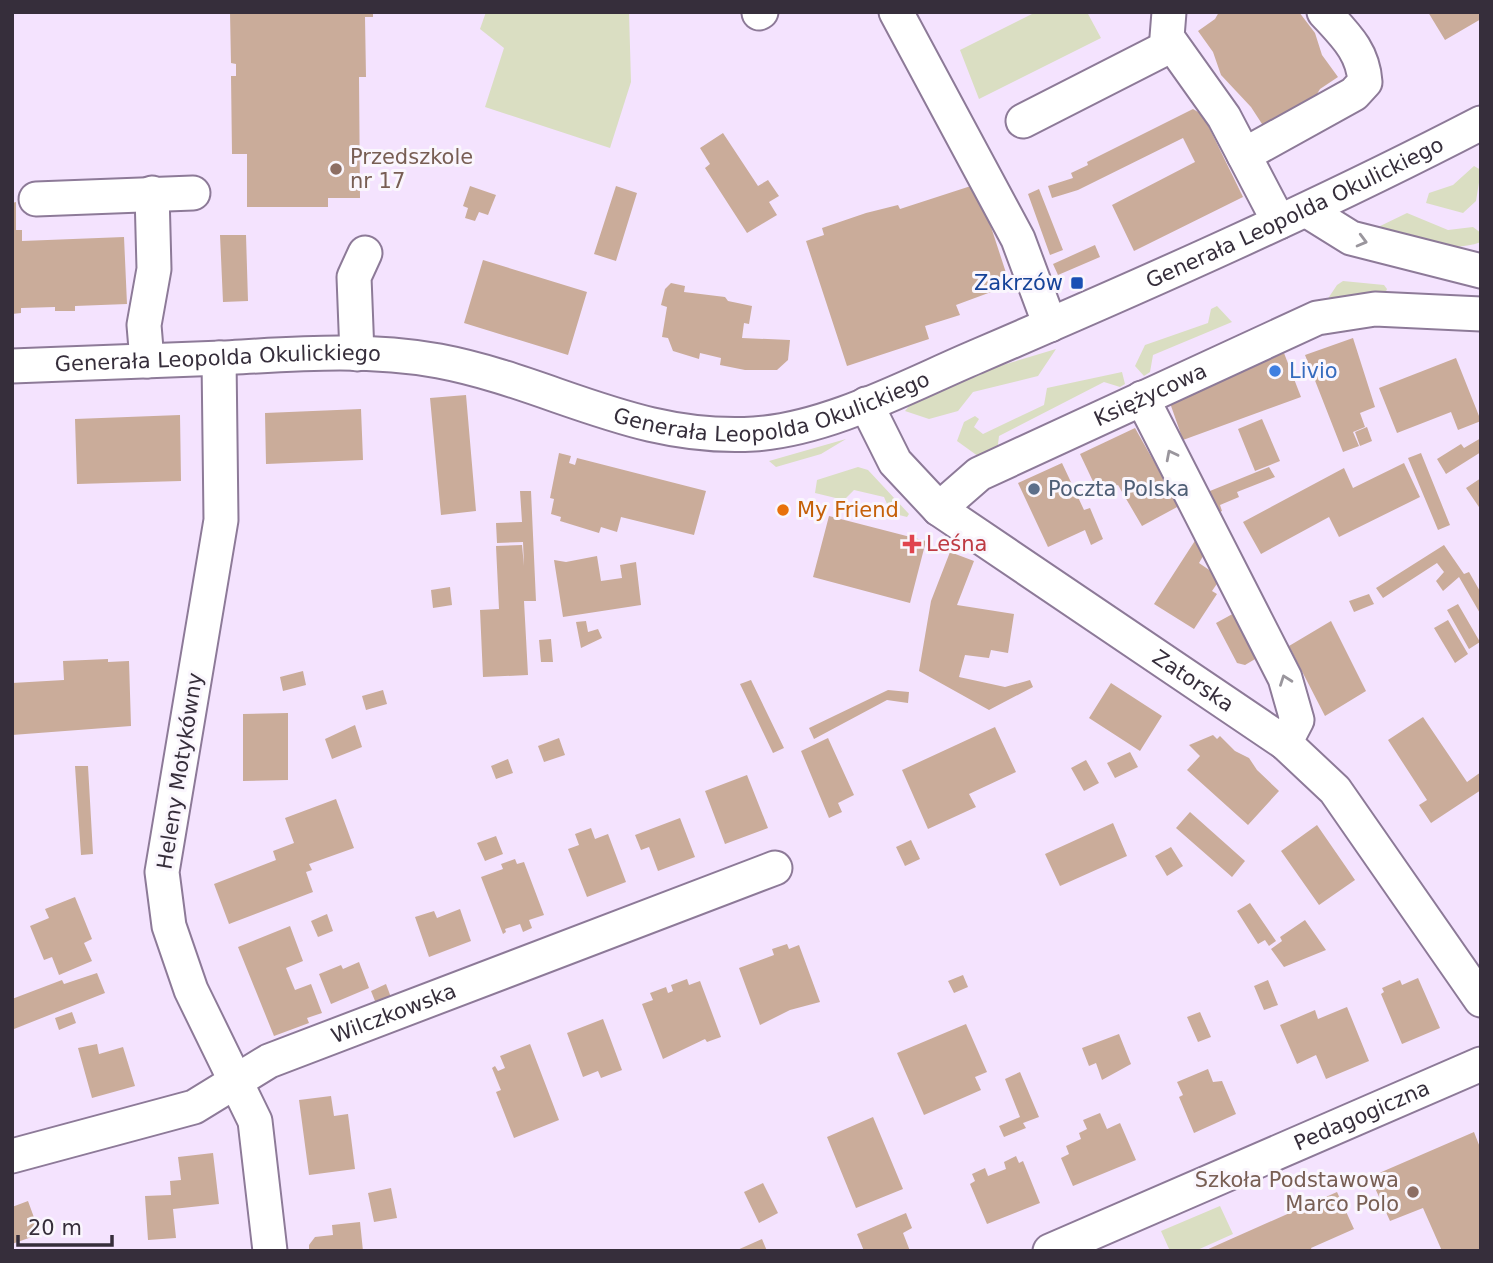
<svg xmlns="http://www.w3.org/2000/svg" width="1493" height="1263" viewBox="0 0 1493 1263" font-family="'DejaVu Sans',sans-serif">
  <rect width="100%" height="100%" fill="#f4e3fe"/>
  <path fill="#dadec2" d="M486,12h143l2,70 -21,66 -125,-41 19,-59 -24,-19z
    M1036,12h51l14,26 -122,61 -19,-49z
    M1474,166l7,4 -5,31 -13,12 -37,-10 3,-10 24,-8z
    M1407,213l41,17 25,-3 8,6v9c-35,13 -72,-4 -107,-13z
    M1343,281l41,4 3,4 -2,5 -58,6 10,-15z
    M1217,306l15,16 -79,33 -3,17 -6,4 -9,-10 10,-21 63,-22 3,-14z
    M1056,349l-18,27 -65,16 -15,19 -29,8 -24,-8 6,-7 65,-31z
    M1122,372l3,12 -5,3 -16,-5 -105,54 -2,16 -15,7 -25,-18 7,-19 11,-6 4,3 -5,8 9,7 61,-29 3,-17z
    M846,439l-25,15 -45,13 -7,-6z
    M858,467l10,3 41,44 -2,3 -16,-4 -7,-16 -30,-7 -10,10 -29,-7 2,-13z
    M1220,1206l13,28 -38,17h-25l-9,-20z"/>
  <path fill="#caac9a" d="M230,12h143v5h-8l1,60h-7l1,121h-32v9h-81v-53h-15l-1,-78h5v-12l-5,-1z
    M1219,12h80l16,21 7,22 16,22 -18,12 -6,10 -50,28 -13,-20 -30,-32 -8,-23 -15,-21 17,-12z
    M1428,12h53v7l-36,21z
    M1193,109l10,6 40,82 -109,54 -22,-46 83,-43 -12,-24 -105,52 -26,8 -4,-12 25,-8 -2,-5 17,-8 -1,-3z
    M723,133l35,53 10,-6 11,16 -10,6 8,13 -30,18 -42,-65 5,-4 -10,-16z
    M977,184l33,101 -54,20 4,10 -35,11 4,13 -82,27 -41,-125 18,-6 -2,-7 44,-15 32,-8 2,4z
    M470,186l26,9 -8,20 -9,-3 -4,9 -10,-3 3,-10 -5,-2z
    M616,186l21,7 -21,68 -22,-7z
    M1039,189l24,61 -13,5 -22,-61z
    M16,202v28h6v11l102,-4 3,67 -52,2v5h-20v-4l-34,1v5l-9,1v-111z
    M220,235h26l2,66 -25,1z
    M1095,245l5,12 -42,18 -5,-11z
    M483,260l104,32 -19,63 -104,-32z
    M671,283l14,3 -1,6 41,5 3,4 24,5 -3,18 -5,-1 -2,15 48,2 -2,20 -11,10h-32l-25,-5 1,-7 -21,-5 -1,6 -26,-8 -5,-13 -6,-1 5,-30 -6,-2 4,-16z
    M1353,338l22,69 -15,6 5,14 -12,5 6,14 -16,6 -38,-97z
    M1284,353l17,44 -118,43 -13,-37z
    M1456,358l25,63 -23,9 -7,-18 -54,21 -18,-45z
    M466,395l10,116 -35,4 -11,-117z
    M361,409l2,51 -97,4 -1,-51z
    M180,415l1,66 -104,3 -2,-65z
    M1262,419l18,42 -25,10 -17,-42z
    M1367,427l5,14 -12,5 -5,-14z
    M1135,428l44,78 -37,20 -24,-41 -20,7 -18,-38z
    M1481,438v14l-35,22 -9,-15 24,-15 3,4z
    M559,453l12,3 -2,7 6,2 2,-7 129,33 -12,44 -73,-18 -4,15 -16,-5 -2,6 -39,-12 1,-4 -10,-3 3,-15 -4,-1z
    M1421,453l29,72 -12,5 -30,-72z
    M1062,463l22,47 6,-2 13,31 -12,6 -6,-15 -37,17 -30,-64z
    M1404,463l16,34 -81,40 -10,-20 -68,37 -18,-32 101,-54 9,20z
    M1269,467l6,10 -38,15 2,5 -19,8 2,6 -7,3 -10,-21z
    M1481,478v32l-15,-22z
    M520,491h11l5,110h-12l4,74 -45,2 -3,-67 19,-1 -3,-63 26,-1 2,21 -1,-24 -26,1 -1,-20 26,-1z
    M829,516l97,25 -16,62 -97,-26z
    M1198,536l8,15 -7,12 22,15 -9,13 5,3 -23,35 -40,-25z
    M1444,545l20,29 5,-2 12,21v22l-22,-38 -16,14 -7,-10 8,-9 -7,-9 -54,35 -7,-10z
    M950,552l24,9 -17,44 57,9 -6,39 -17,-3 -2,8 -24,-3 -6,22 46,10 25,-7 3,7 -44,23 -70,-39 12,-70z
    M597,556l4,25 21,-3 -2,-13 16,-3 5,43 -78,12 -9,-57 12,2z
    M450,587l2,18 -19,3 -2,-18z
    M1369,594l5,10 -20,8 -5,-11z
    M1458,604l22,38 -11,7 -22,-39z
    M1238,611l24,44 -17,10 -8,-2 -21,-40z
    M1448,620l20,34 -13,9 -21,-35z
    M586,621l2,11 10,-3 4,9 -21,10 -5,-26z
    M1331,621l35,70 -41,25 -36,-70z
    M551,639l2,23h-12l-2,-22z
    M108,659v3l21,-1 2,65 -119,9v-52l52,-3 -1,-19z
    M303,671l3,14 -23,6 -3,-14z
    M751,680l33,68 -11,5 -33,-69z
    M1111,683l51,33 -22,35 -51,-33z
    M383,690l4,14 -21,6 -4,-14z
    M888,690l21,2 -1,11 -21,-3 -73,39 -5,-11z
    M288,713v67l-45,1v-67z
    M1423,717l44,65 14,-10v18l-50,33 -12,-18 8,-5 -39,-60z
    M355,725l7,22 -30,12 -7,-20z
    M995,727l21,45 -47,22 7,13 -48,22 -26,-59z
    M1213,735l4,4 3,-3 15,15 14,7 8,12 22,21 -31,34 -61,-55 13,-14 -11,-11z
    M559,738l6,17 -21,7 -6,-16z
    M828,738l26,57 -16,8 4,9 -13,6 -28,-67z
    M1130,752l8,15 -23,11 -8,-15z
    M508,759l5,14 -17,6 -5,-13z
    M1086,760l13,23 -15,8 -13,-23z
    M75,766h13l5,88 -12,1z
    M747,775l21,53 -43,16 -20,-53z
    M336,799l18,49 -45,16 3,6 -6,2 7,20 -84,32 -15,-40 62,-24 -3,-9 21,-8 -9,-25z
    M1190,812l55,49 -13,16 -56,-49z
    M680,818l15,39 -37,14 -9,-24 -8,3 -6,-15z
    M1113,823l14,33 -67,30 -15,-32z
    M1317,825l38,55 -36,25 -38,-54z
    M591,828l4,11 13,-5 18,48 -39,15 -19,-48 11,-4 -4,-11z
    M496,836l7,18 -18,7 -8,-18z
    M911,840l9,19 -15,7 -9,-19z
    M1171,847l12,19 -16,10 -12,-20z
    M515,859l2,5 7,-2 20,53 -15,5 3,8 -9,4 -3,-8 -15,5 1,3 -3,2 -22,-57 22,-8 -2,-5z
    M75,897l17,42 -8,4 8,18 -33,14 -7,-18 -8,3 -14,-34 19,-8 -4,-9z
    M1250,903l26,38 -7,5 -4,-6 -7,4 -21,-33z
    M460,909l11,32 -42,16 -14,-40 19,-6 3,7z
    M327,914l6,17 -15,6 -7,-16z
    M1305,920l21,30 -42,17 -13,-18 11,-8 -2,-4z
    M290,926l13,35 -17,7 4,10 5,12 16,-6 11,29 -15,5 2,5 -35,13 -36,-89z
    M787,944l2,5 10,-4 21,57 -30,8 -30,15 -21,-57 35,-13 -2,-6z
    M359,962l10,26 -38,16 -12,-30 22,-9 2,4z
    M97,973l8,20 -91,36 -2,-30 50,-19 2,4z
    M963,975l5,12 -14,6 -6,-12z
    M1418,978l22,50 -38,16 -21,-50 3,-2 -2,-4 18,-8 2,5z
    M687,979l2,6 11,-4 21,56 -14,5 -2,-3 -42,20 -21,-55 11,-4 -3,-7 16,-6 2,6 5,-2 -2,-6z
    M1268,980l10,25 -14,5 -10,-24z
    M386,984l6,16 -15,6 -6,-15z
    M1347,1007l22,54 -43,18 -10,-24 -19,9 -17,-39 35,-15 3,9z
    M72,1012l4,11 -17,7 -4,-12z
    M1200,1012l11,25 -13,5 -11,-25z
    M603,1019l19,51 -21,8 -3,-7 -15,6 -16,-44z
    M966,1024l21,48 -12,5 6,13 -57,25 -27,-62z
    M1119,1034l12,30 -29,16 -6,-17 -7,3 -7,-18z
    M97,1044l2,10 24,-7 12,39 -43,12 -14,-50z
    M530,1044l29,76 -45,18 -18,-46 5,-2 -9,-22 3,-2 3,5 7,-3 -5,-12z
    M1208,1069l5,13 9,-1 14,33 -42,19 -15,-36 4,-2 -6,-13z
    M1020,1072l19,45 -16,6 3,5 -22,9 -5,-11 21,-9 -15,-38z
    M331,1096l3,20 14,-2 7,55 -46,6 -10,-75z
    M1100,1113l7,16 13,-6 16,37 -63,26 -12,-28 8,-4 -3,-8 15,-7 -2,-6 8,-4 -4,-9z
    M873,1117l30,72 -47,19 -29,-71z
    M1474,1132l7,18v101h-39l-19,-43 -33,13 -20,-44z
    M213,1153l6,51 -46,5 3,29 -28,2 -3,-44 26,-1 -1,-14 11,-1 -3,-23z
    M1016,1156l3,7 4,-2 17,42 -53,21 -17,-40 5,-3 -3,-7 13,-6 3,8 18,-7 -2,-7z
    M763,1183l15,30 -19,10 -15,-31z
    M391,1188l6,30 -23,4 -6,-29z
    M1337,1192l17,37 -43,19 1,3h-108z
    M28,1201l12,33 -28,10v-37z
    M906,1213l6,15 -9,5 7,18h-46l-7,-17z
    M360,1222l3,29h-54v-6l6,-8 18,-2 -1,-10z
    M762,1239l5,12h-32z"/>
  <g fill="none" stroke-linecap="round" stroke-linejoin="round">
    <g stroke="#8d7a98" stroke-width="37">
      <g id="minor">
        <path d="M896,12l122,227 32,86"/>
        <path d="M1169,12l-2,25 57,80 55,105"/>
        <path d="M759,13l2,-1"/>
        <path d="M1023,121l149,-76"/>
        <path d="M1244,155l110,-61 11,-12c-2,-31 -20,-47 -41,-70"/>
        <path d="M36,199l157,-6"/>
        <path d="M1306,210l45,28 130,33"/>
        <path d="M357,354l-3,-77 11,-24"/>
        <path d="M219,358l2,162 -59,352 7,54 22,64 64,131 15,130"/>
        <path d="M147,361l-3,-36 10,-56 -2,-76"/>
        <path id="s1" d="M12,366c70,-3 140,-5 210,-8 72,-4 145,-10 217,3 111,21 196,80 315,73 76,-5 157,-50 226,-79 170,-73 337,-147 501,-232"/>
        <path d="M1142,398l143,280 12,42 -12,23"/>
        <path id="s2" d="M866,404l29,58 44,47 346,234 50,47 146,210"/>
        <path id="s3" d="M939,509l40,-35 338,-156 58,-9 106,5"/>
        <path id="s4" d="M12,1156l182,-49 75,-46 506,-193"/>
        <path id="s5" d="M1050,1251l431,-187"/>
      </g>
    </g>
    <use href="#minor" stroke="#fff" stroke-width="33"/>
  </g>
  <defs><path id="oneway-chevron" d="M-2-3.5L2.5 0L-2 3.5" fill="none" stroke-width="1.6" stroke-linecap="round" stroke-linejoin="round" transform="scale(1.75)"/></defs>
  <g stroke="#9a969d">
    <use href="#oneway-chevron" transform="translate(1362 241) rotate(15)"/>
    <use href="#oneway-chevron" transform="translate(1171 455) rotate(-117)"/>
    <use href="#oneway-chevron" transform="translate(1285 680) rotate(-110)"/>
  </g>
  <g fill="#8d6e63" stroke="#faf6fd" stroke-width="2.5">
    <circle cx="336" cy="169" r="7"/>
    <circle cx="1413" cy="1192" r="7"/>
  </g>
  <rect fill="#1a4fb4" stroke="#faf6fd" stroke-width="2.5" x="1070" y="276" width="14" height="14" rx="3.5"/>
  <circle fill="#3f7fe0" stroke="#faf6fd" stroke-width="2.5" cx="1275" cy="371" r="7"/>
  <circle fill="#5c6f8a" stroke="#faf6fd" stroke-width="2.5" cx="1034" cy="489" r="7"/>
  <circle fill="#e8710a" stroke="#faf6fd" stroke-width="2.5" cx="783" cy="510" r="7"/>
  <path fill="#e0444e" stroke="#faf6fd" stroke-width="2.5" d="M908.5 533.5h7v7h7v7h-7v7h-7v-7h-7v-7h7z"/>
  <g text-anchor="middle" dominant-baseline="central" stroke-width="6" stroke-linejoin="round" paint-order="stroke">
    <g font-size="21" fill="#785e54" stroke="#faf6fd" text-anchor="start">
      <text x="350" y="157">Przedszkole<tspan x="350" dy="24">nr 17</tspan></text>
      <text x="1399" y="1180" text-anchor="end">Szkoła Podstawowa<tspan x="1399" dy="24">Marco Polo</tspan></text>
    </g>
    <g font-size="21" fill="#362e3b" stroke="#faf6fd">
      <text stroke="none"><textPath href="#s1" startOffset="1339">Generała Leopolda Okulickiego</textPath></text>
      <text stroke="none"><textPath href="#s1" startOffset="206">Generała Leopolda Okulickiego</textPath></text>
      <text stroke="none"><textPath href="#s1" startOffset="774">Generała Leopolda Okulickiego</textPath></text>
      <text stroke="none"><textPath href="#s3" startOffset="242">Księżycowa</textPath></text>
      <text stroke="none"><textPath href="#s2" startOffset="436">Zatorska</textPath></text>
      <text transform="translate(180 771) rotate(-81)">Heleny Motykówny</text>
      <text stroke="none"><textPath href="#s4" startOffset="410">Wilczkowska</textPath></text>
      <text stroke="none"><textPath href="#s5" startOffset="340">Pedagogiczna</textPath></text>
    </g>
    <g font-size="21" fill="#164399" stroke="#faf6fd" text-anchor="end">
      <text x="1063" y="283">Zakrzów</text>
    </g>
    <g font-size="21" fill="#366cbe" stroke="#faf6fd" text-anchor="start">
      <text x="1289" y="371">Livio</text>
    </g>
    <g font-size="21" fill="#4e5e75" stroke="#faf6fd" text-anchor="start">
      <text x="1048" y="489">Poczta Polska</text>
    </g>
    <g font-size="21" fill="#c56008" stroke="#faf6fd" text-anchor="start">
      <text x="797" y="510">My Friend</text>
    </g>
    <g font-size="21" fill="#be3a42" stroke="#faf6fd" text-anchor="start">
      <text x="926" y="544">Leśna</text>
    </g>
  </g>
  <rect width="1493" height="1263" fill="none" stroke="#362e3b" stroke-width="28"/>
  <path d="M18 1235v10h94v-10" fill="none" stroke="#362e3b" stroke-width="3.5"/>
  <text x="28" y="1235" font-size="21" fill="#362e3b" stroke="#faf6fd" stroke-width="5" paint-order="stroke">20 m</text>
</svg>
